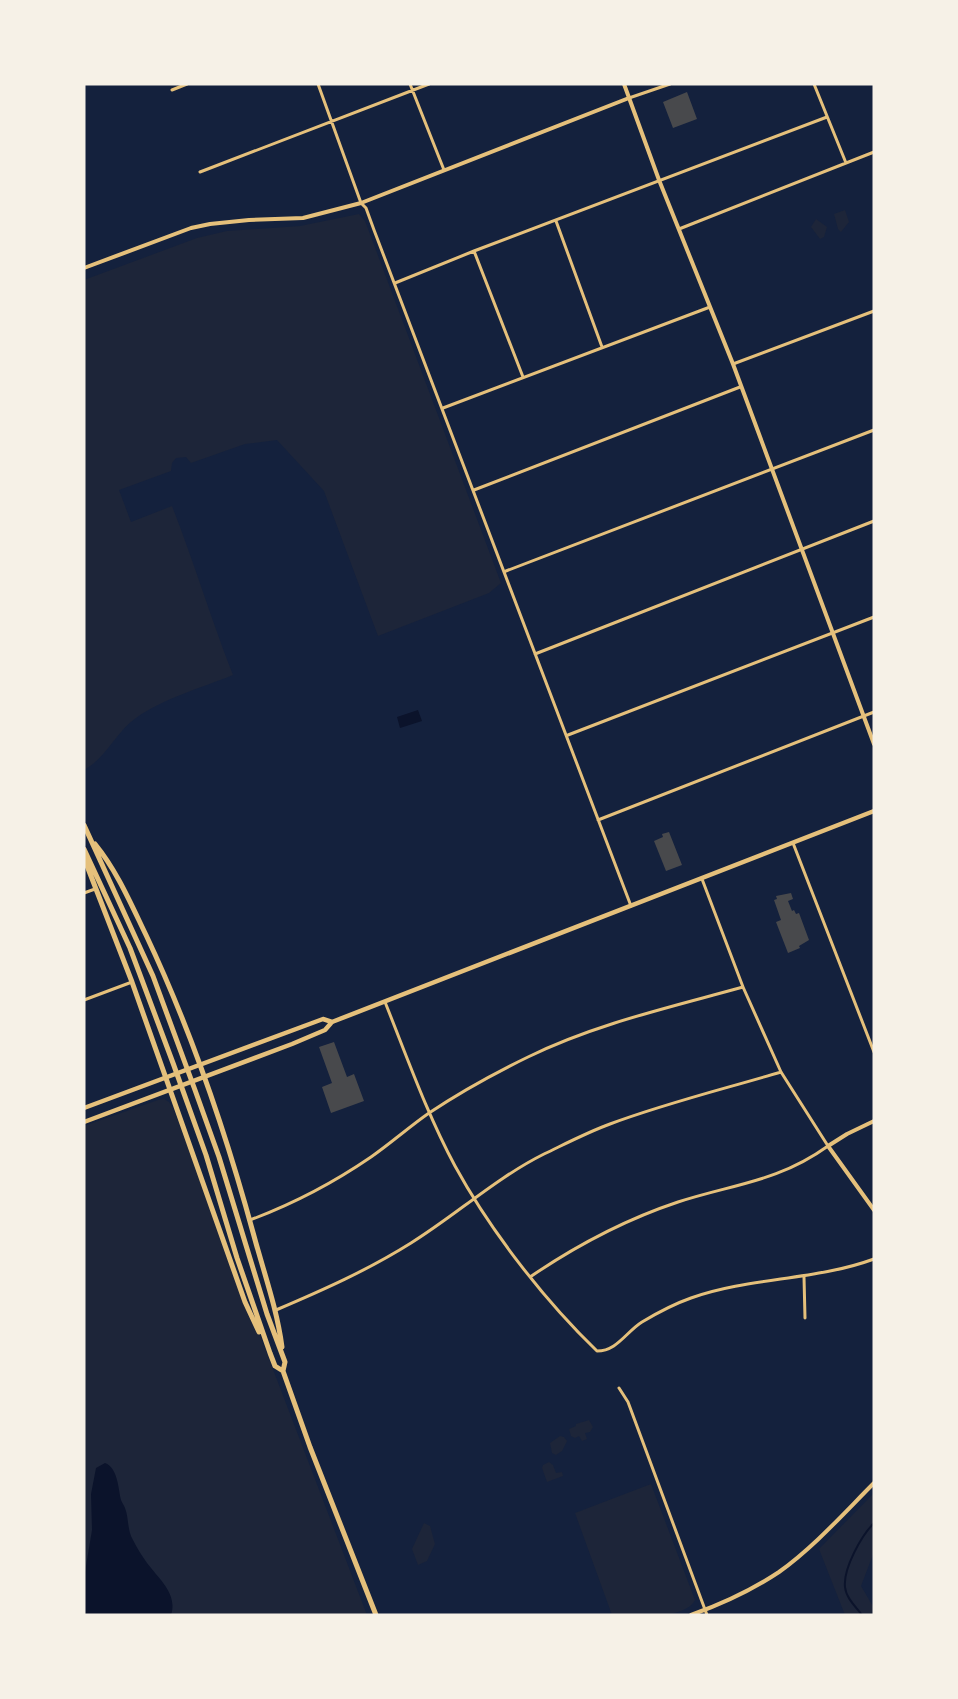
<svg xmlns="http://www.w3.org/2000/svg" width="958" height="1699" viewBox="0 0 958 1699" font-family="Barlow,sans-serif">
  <rect width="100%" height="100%" fill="#14213d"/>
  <path fill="#1d2539" d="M845,210l4,12 -8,10 -3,-3 -4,-15z
    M359,214l6,7 136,362 -12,10 -111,43 -54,-145 -47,-51 -32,4 -54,19 -5,-6 -10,1 -4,5 -1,8 -52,19 12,32 41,-16c22,56 39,113 61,169 -32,13 -69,23 -97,43 -20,14 -30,40 -52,52v-490l113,-42 30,-7 73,-5z
    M816,219l11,8 -3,10 -4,2 -9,-12z
    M164,1099l5,3 4,6 194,507h-283v-489l74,-26z
    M589,1420l4,7 -3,5 -5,1 2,6 -5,2 -3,-5 -4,2 -4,-2 -2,-7 7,-3v-2z
    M560,1436l4,1 3,4 -5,10 -6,4 -4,-2 -2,-10z
    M549,1462l4,3 3,8 6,-1 1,4 -16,6 -5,-14 1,-3z
    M651,1484l44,116c-11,21 -62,15 -83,15l-37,-102z
    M874,1493v59l-13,34 13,22v7h-29l-26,-66z
    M424,1523l6,3 5,18 -8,17 -9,4 -6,-16z"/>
  <path fill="#0b132b" d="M418,710l4,11 -22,7 -3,-11z
    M105,1463c13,5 13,25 16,37 1,3 3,5 4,8 4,10 2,22 8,32 4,8 9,16 14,23 12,16 31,31 24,52h-87v-37l8,-48 -1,-36 5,-26z"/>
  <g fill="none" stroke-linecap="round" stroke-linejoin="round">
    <path stroke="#0b132b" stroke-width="2" d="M862,1615c-6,-8 -16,-17 -17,-28 -2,-18 16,-51 29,-64"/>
  </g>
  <path fill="#48494c" d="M687,92l10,27 -24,9 -10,-26z
    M669,832l13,33 -16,6 -12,-30 9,-4 -1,-3z
    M791,893l2,6 -5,2 4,10 2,-1 2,4 3,-1 10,27 -10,6 1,2 -12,5 -12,-31 5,-2 -7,-20 3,-1 -1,-3z
    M334,1042l13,35 7,-3 10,27 -33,12 -9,-26 10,-4 -13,-36z"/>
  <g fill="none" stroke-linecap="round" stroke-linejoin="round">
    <path stroke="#e5c07b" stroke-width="3" d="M318,84l43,119 5,5 8,22 257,676
      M410,84l34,86
      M814,84l32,79
      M172,90l15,-6
      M629,98l41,-14
      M200,172l229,-88
      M556,221l46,126
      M679,229l195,-77
      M474,251l49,126
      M395,283l79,-32 353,-134
      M733,364l141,-53
      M443,408l267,-101
      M474,490l266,-103
      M506,571l368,-141
      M535,654l339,-133
      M568,735l306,-118
      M598,820l276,-108
      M793,843l81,209
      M84,893l11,-4
      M84,1000l48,-18
      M385,1002c22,55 42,112 70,164 35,64 89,134 142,185 20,0 29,-19 45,-29 15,-9 32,-18 49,-24 59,-21 123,-17 183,-39
      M250,1220c43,-16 83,-37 121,-63 20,-14 38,-30 58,-44 30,-20 66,-40 99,-56 67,-33 143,-50 215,-70
      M530,1277c47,-32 94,-57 148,-75 55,-18 100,-20 150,-56l-47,-74 -38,-85 -41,-108
      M804,1277l1,41
      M276,1310c47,-20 92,-40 135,-67 45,-28 85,-65 133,-89 21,-10 44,-22 66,-30 56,-21 114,-35 171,-52
      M619,1388l9,14 79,213"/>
    <path stroke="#e5c07b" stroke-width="4" d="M624,84l35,96 74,184 141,380
      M84,268l107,-40 19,-4 39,-4 54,-2 58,-15 268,-105
      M874,1121l-27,13 -19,12 46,64
      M691,1615c31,-11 61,-25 88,-43 35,-25 65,-59 95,-89"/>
    <path stroke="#e5c07b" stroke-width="4.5" d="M84,1108l239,-89 9,3
      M84,1122l208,-78 33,-14 7,-8 542,-211"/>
    <path stroke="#e5c07b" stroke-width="5" d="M84,825l69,151 42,114 24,67 48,157 18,48 -2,9
      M95,844c22,27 36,60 51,91 46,97 80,198 108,301 10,37 23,73 28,111
      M84,849l46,99 43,115 33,92 31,103 33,95 5,13 8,5 27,76 66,168
      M84,858l48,124 113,320 14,30"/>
  </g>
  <rect width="958" height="1699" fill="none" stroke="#f6f1e7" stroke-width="171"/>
</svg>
